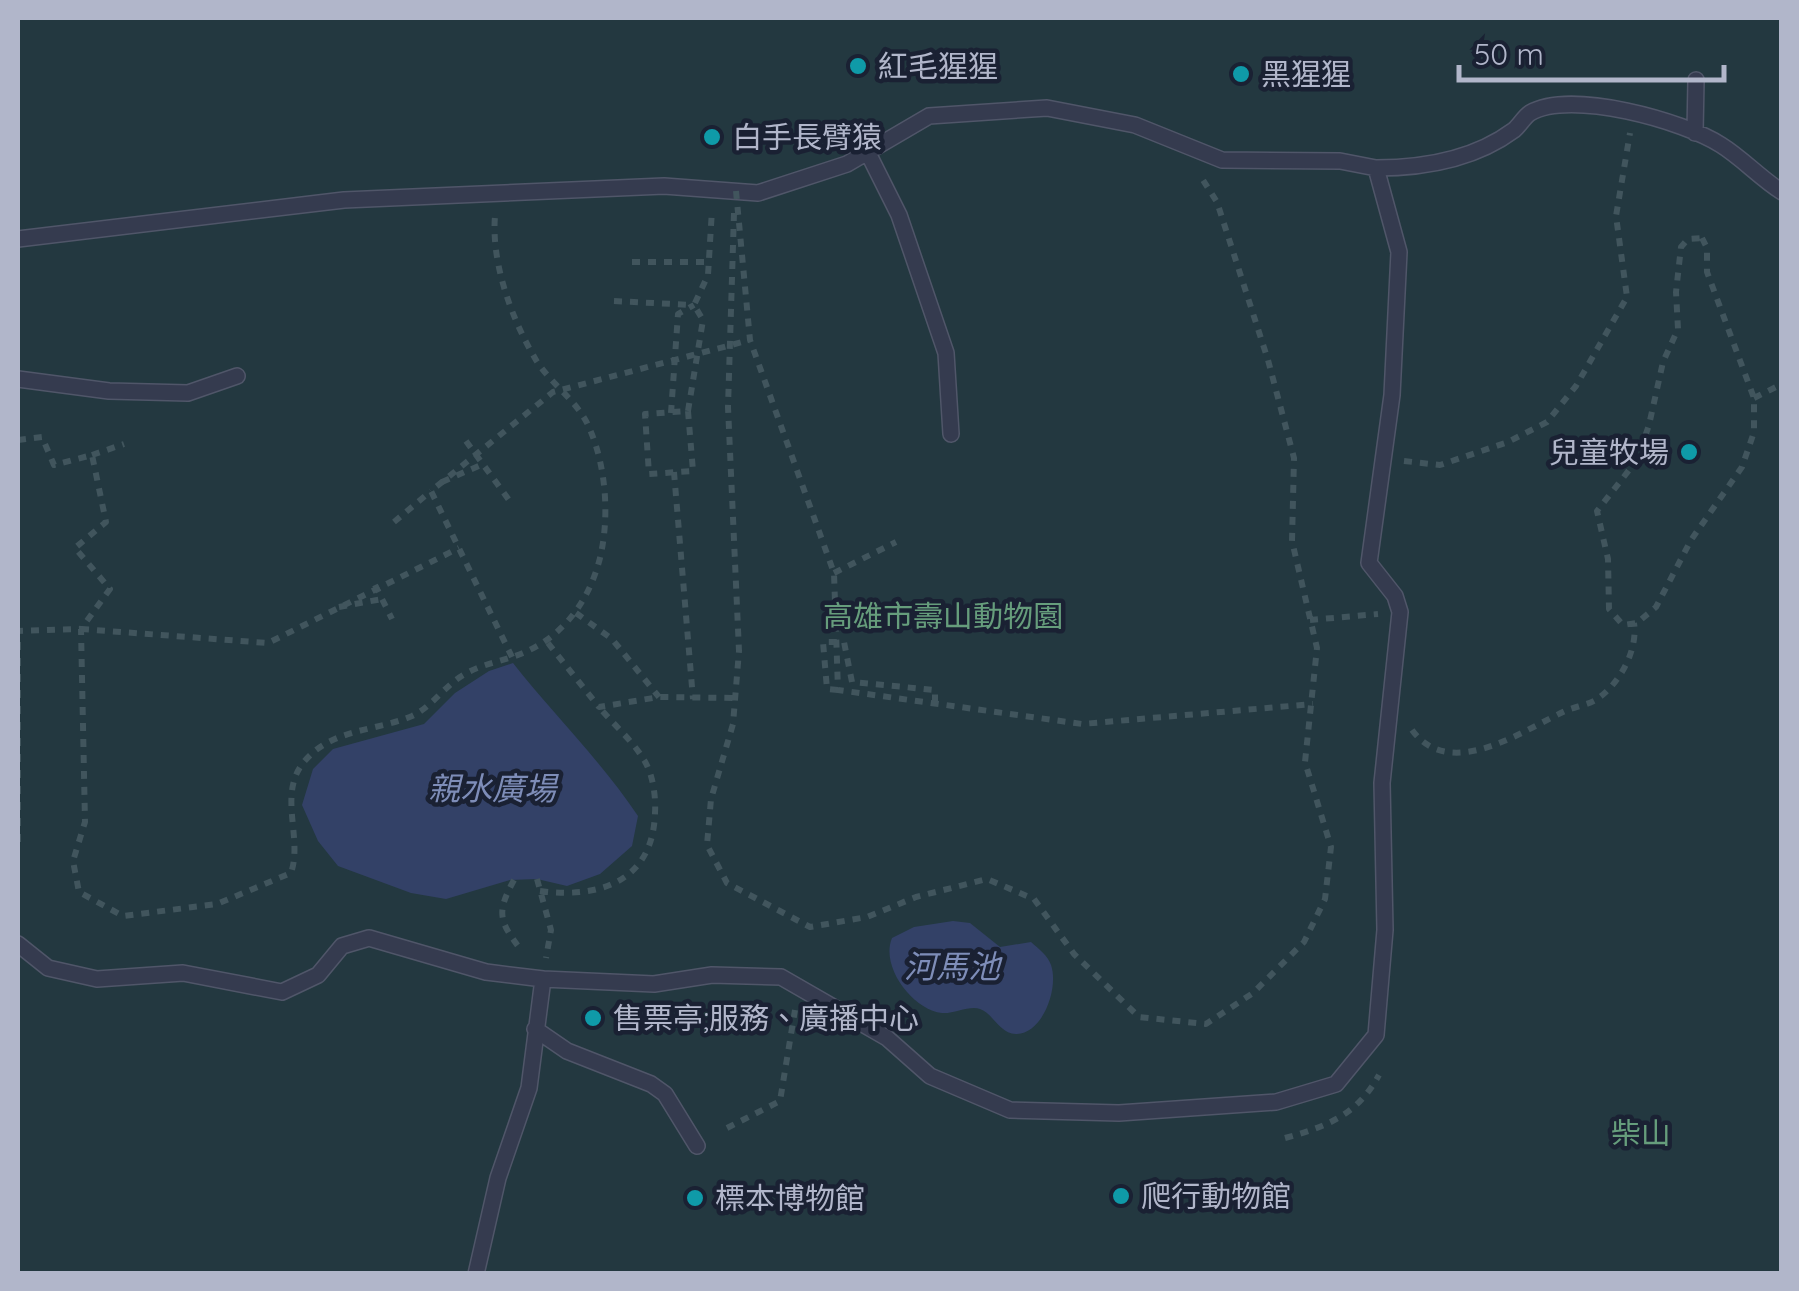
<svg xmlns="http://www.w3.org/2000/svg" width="1799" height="1291" viewBox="0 0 1799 1291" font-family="Quicksand,'Noto Sans TC',sans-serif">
  <rect width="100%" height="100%" fill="#21293f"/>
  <path fill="#233840" d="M18,18h1763v1255h-1763z"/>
  <path fill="#334167" d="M513,663c41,52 89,99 125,153l-6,30 -32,28 -33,12 -30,-7 -27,1 -64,19 -35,-6 -73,-27 -20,-25 -16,-36 11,-36 20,-20 91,-25 31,-31 34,-22z
    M953,921l17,2 30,24 31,-5c8,7 17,14 20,23 8,23 -8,68 -34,69 -17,1 -24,-21 -37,-25 -10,-4 -26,5 -38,4 -29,-3 -62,-46 -50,-75l22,-11z"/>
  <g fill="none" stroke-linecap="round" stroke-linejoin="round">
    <g stroke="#505669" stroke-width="18">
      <path id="service" d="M1695,133l1,-53
        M866,149l33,66 47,138 5,81
        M1376,168c47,0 99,-9 138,-38 6,-5 10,-13 16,-17 40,-24 154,8 191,32 21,13 39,33 61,47
        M18,239l326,-39 320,-14 94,7 89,-29 82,-48 118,-8 88,17 87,35 118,1 36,7 23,84 -7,143 -23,168 26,33 5,16 -18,171 3,147 -9,105 -40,49 -60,18 -157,11 -109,-3 -80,-34 -43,-38 -106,-61 -69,-2 -58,9 -111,-5 -57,-7 -117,-34 -27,8 -24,29 -36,17 -99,-19 -86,6 -49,-11 -30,-24
        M18,379l91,12 79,2 49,-17
        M535,1029l32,22 84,33 14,10 32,52
        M476,1274l22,-96 31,-90 14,-109"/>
    </g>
    <path stroke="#41555d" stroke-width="6" stroke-dasharray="8 8" stroke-linecap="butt" d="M734,213l-6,194 11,244 -6,73 -22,75 -4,46 20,38 83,44 57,-10 49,-20 71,-18 47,20 40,55 65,63 67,7 47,-31 51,-51 21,-43 6,-52 -26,-85 12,-114 -25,-107 2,-83 -26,-98 -51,-158 -14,-22
      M1702,238l5,10v24l47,126v34l-12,35 -51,73 -35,67 -19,16 -14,2 -14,-16 -1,-50 -11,-48 40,-51 12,-35 14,-63 15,-33 -2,-37 5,-45 7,-8z
      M632,262h77
      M614,301l78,4
      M1754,398l28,-14
      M688,411l15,-91 -9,-15 14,-30 4,-65
      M688,411l5,60 -44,3 -4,-60z
      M671,413l7,-99 16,-9
      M18,440l24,-3 12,28 38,-10 14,67 -31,26 35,41 -29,40
      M466,441l43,59
      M92,455l32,-11
      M1404,461l36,4 68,-23 39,-20 29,-36 51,-89 -11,-81 14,-83
      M674,472l19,227
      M442,482l41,-18
      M394,522l37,-31
      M834,573l62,-31
      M375,585l17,34
      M339,607l43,-8
      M576,613l36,26 47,58
      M1310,620l68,-6
      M548,643l51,64 60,-10 76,1
      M838,690l-11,-1 -4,-47h21l8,40 83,8v13
      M1412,730c38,52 110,1 153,-19 11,-5 25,-6 35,-14 21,-16 38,-48 34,-74
      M18,842v-211l63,-2 4,193 -12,39 6,31 44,24 94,-12 74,-31c12,-35 -13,-78 12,-110 28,-35 71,-31 109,-47 20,-9 34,-32 53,-42 15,-9 33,-12 50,-18 44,-15 73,-51 85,-98 10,-42 6,-94 -12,-133 -11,-24 -38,-42 -52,-65 -24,-40 -45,-97 -41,-144
      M537,879l14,51 -5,28
      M514,880c-18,33 -15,41 7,70
      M540,891c60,8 113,-10 115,-78 1,-16 -2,-39 -11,-53 -11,-19 -31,-36 -45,-53
      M727,1128l53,-27 15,-91
      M1285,1138c43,-12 72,-23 94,-63"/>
    <use href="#service" stroke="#353b4f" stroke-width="15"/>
    <path stroke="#41555d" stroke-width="6" stroke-dasharray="8 8" stroke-linecap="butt" d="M736,191l14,149 84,233 4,117 244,34 231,-20
      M81,629l187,14 191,-95
      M512,657l-81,-166 122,-99 197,-52"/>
  </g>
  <g fill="#0f9aa8" stroke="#1a2133" stroke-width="4">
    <circle cx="858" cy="66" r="10"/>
    <circle cx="1241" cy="74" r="10"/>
    <circle cx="712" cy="137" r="10"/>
    <circle cx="1689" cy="452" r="10"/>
    <circle cx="593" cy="1018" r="10"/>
    <circle cx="1121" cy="1196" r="10"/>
    <circle cx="695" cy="1198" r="10"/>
  </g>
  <g text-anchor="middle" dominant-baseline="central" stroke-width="9" stroke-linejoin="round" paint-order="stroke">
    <g font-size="30" fill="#b1b6ca" stroke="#1a2133" text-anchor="start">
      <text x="878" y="66">紅毛猩猩</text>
      <text x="1261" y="74">黑猩猩</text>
      <text x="732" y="137">白手長臂猿</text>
      <text x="1669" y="452" text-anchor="end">兒童牧場</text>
      <text x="613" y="1018">售票亭;服務、廣播中心</text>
      <text x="1141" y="1196">爬行動物館</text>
      <text x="715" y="1198">標本博物館</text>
    </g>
    <g font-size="30" fill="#669d7c" stroke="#1a2133">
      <text x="943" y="616">高雄市壽山動物園</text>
      <text x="1641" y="1133">柴山</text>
    </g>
    <g font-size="32" font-style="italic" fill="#7e8db8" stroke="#1a2133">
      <text x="492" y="788">親水廣場</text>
      <text x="952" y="966">河馬池</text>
    </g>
  </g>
  <rect width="1799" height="1291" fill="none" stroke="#b1b6ca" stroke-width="40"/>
  <path d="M1459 65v15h265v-15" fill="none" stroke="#b1b6ca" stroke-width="5"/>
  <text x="1474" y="65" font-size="30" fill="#b1b6ca" stroke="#1a2133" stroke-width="8" paint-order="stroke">50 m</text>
</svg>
